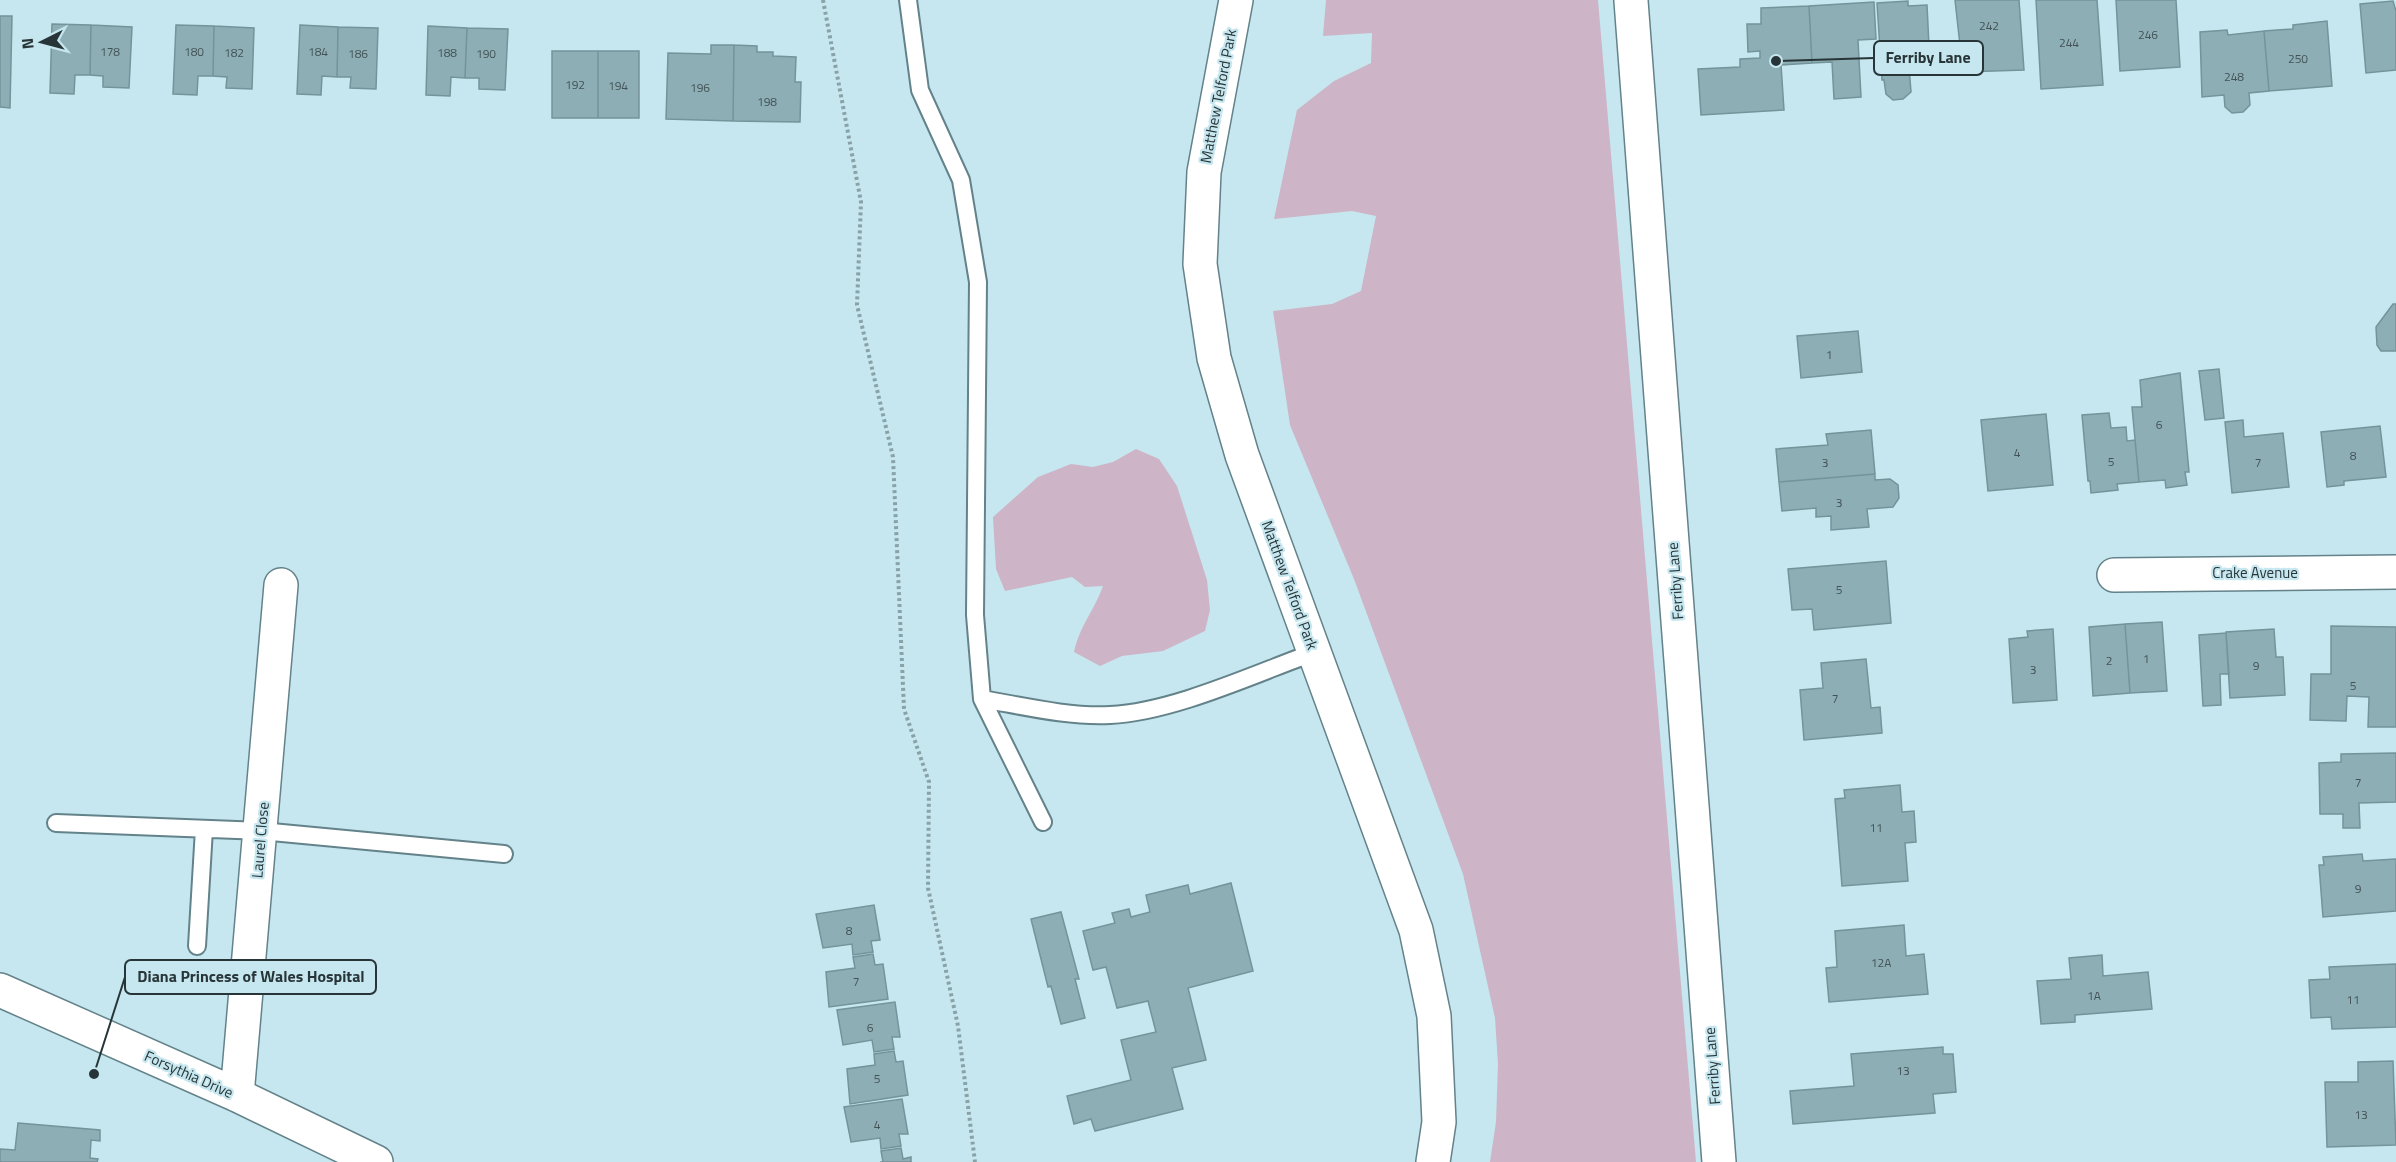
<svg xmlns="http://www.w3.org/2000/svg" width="2396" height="1162" viewBox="0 0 2396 1162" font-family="'Titillium Web',sans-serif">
  <rect width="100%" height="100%" fill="#c6e7ef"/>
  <path fill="#ceb4c7" d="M1326,0h272l98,1162h-206l6,-40 2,-58 -3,-46 -32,-144 -109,-295 -64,-154 -17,-114 59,-7 29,-13 15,-75 -24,-5 -78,8 23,-109 37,-29 37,-18 1,-30 -49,3z
    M1136,449l23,10 18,27 30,94 3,30 -5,21 -42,20 -41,5 -22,10 -26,-14c6,-27 20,-41 29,-66l-18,1 -13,-10 -67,14 -9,-22 -3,-52 45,-40 33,-13 22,3 20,-5z"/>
  <path fill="#8eaeb5" stroke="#74939a" stroke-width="1.5" d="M1955,0h64l5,70 -61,2z
    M2036,0h61l6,85 -62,4z
    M2116,0h60l4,67 -60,4z
    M1908,1v5l19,-1 3,61 -21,1 2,25 -8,7 -10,1 -7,-6 -2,-14h-2l-5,-77z
    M2393,1l3,10v59l-30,3 -6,-69z
    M1874,2l2,37 -18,1 3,57 -27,2 -2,-37 -20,1 -3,-57z
    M1809,6l3,57 -31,2 3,45 -83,5 -3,-46 42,-2v-8l20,-1v-7l-12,1 -1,-28h14v-16z
    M0,16h12l-2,92 -10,-1z
    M2327,21l5,65 -63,5 -5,-60 29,-2v-4z
    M52,24l39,1 -1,50h-15l-1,19 -24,-1z
    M91,25l41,2 -3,61 -26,-1v-11l-13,-1z
    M176,25l38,1 -1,50h-15l-1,19 -24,-1z
    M300,25l38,2 -1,50 -15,-1 -1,19 -24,-1z
    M214,26l40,2 -2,61 -26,-1 1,-11 -14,-1z
    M428,26l39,2 -2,50 -14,-1 -1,19 -24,-1z
    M338,27l40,1 -2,61 -26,-1 1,-11h-14z
    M467,28l41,1 -3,61 -26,-1v-11h-14z
    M2227,30l1,5 36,-4 5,60 -20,2 1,12 -7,7 -11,1 -7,-6 -1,-12 -22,2 -2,-65z
    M711,45h23l-1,76 -67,-2 2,-66 43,1z
    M734,45l23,1v6h16v4l23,1 -1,25h6l-1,40 -67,-1z
    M552,51h46v67h-46z
    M598,51h41v67h-41z
    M2393,304h3v47h-15l-4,-6 -1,-18z
    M1858,331l4,41 -61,6 -4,-42z
    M2219,369l5,49 -19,2 -6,-49z
    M2180,373l9,99h-4l2,13 -21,3 -1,-8 -26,2 -7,-75h10l-2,-27z
    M2109,413l2,15 15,-1 1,14 8,-1 4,42 -22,2 1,6 -27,3 -1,-12h-2l-6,-66z
    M2046,414l7,71 -65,6 -7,-71z
    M2243,420l1,17 39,-4 6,54 -57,6 -7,-71z
    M2380,426l6,51 -42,4v4l-17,2 -6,-55z
    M1871,430l4,44 -96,8 -3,-33 52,-4 -2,-11z
    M1875,474v6l15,-1 8,6 1,13 -6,9 -26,2 2,18 -38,3v-14l-15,1v-9l-34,3 -3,-29z
    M1886,561l5,62 -77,7 -2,-21 -20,1 -4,-41z
    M2162,622l5,69 -37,2 -5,-69z
    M2125,624l5,69 -37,3 -4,-69z
    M2331,626l65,1v100h-28l1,-30 -22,-1 -1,25 -36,-1 1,-46h20z
    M2053,629l4,71 -44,3 -4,-64 19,-2 -1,-6z
    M2274,629l2,28h7l2,38 -55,3 -4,-66z
    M2226,633l3,41h-9l1,31 -18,1 -4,-71z
    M1866,659l5,49 9,-1 2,26 -78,7 -4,-50 23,-2 -2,-25z
    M2396,753v49l-37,1 1,25h-17v-14h-23l-1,-51 22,-1v-8z
    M1900,785l2,27 12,-1 2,31 -11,1 3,38 -66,5 -7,-87 10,-1 -1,-8z
    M2362,854l1,7 33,-2v52l-73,6 -4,-52h5l-1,-8z
    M1231,883l22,88 -65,17 18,72 -34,8 11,41 -88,22 -4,-12 -17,5 -7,-28 64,-16 -10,-40 35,-8 -8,-31 -31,7 -11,-41 -13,3 -10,-39 32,-8 -3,-10 17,-4 2,8 19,-5 -4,-17 42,-10 2,9z
    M874,905l6,35 -9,1 2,11 -20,3 -1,-11 -29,4 -7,-34z
    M1061,912l18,67h-4l10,39 -24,6 -10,-38 -3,1 -17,-68z
    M1904,925l2,31 18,-2 4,40 -99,8 -3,-34 11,-1 -2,-36z
    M873,954l2,11 8,-1 5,35 -59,8 -3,-35 29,-4 -2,-11z
    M2102,955l1,21 45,-4 4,37 -77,6v7l-34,2 -4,-43 34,-2 -2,-21z
    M2396,964v63l-64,2 -1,-12 -20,1 -2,-38 21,-1 -1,-12z
    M895,1002l5,35h-8l2,12 -20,3 -2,-12 -29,5 -6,-35z
    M1943,1047v7h10l3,38 -23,2 2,19 -142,11 -3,-33 64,-5 -3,-32z
    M894,1051l2,11 7,-1 5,34 -58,9 -3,-35 28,-4 -1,-11z
    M2393,1061l3,84 -69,2 -2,-65h33v-20z
    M902,1099l6,35h-9l2,12 -20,3 -1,-11 -29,4 -7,-35z
    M18,1123l82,7v11l-9,-1 -1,18 8,1 -1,3h-97v-13l15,1z
    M901,1148l2,11 8,-2v5h-31h3l-2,-11z"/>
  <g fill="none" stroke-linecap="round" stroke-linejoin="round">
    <g stroke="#638289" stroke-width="20">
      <path id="service" d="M908,0l12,90 41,90 17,102 -3,333 7,84 61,123
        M982,699c41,7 86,18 128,16 63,-3 144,-41 205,-63
        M56,823l205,8 243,23
        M197,946l7,-117"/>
    </g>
    <g stroke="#638289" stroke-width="36">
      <path id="minor" d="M1236,0l-32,172 -4,92 14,94 28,97 174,475 18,86 5,106 -6,40
        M1631,1l88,1161
        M2114,575l282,-3
        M0,990l237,105 139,67
        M237,1095l44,-510"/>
    </g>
    <path stroke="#89a2a8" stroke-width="4" stroke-dasharray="3 3" stroke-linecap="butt" d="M823,0l38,202 -4,103 36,152 11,252 25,73 -1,106 30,138 17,136"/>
    <use href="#service" stroke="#fff" stroke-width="16"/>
    <use href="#minor" stroke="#fff" stroke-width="33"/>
  </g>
  <g text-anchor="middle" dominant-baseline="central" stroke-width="4.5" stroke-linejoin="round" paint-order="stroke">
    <g font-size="12" fill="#425357">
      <text x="1989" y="25">242</text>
      <text x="2148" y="34">246</text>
      <text x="2069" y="42">244</text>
      <text x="110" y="51">178</text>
      <text x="194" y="51">180</text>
      <text x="318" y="51">184</text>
      <text x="234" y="52">182</text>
      <text x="447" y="52">188</text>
      <text x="358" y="53">186</text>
      <text x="486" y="53">190</text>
      <text x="2298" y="58">250</text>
      <text x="2234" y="76">248</text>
      <text x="575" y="84">192</text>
      <text x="618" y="85">194</text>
      <text x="700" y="87">196</text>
      <text x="767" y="101">198</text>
      <text x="1829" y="354">1</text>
      <text x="2159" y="424">6</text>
      <text x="2017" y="452">4</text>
      <text x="2353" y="455">8</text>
      <text x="2111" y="461">5</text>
      <text x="1825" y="462">3</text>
      <text x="2258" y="462">7</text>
      <text x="1839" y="502">3</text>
      <text x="1839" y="589">5</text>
      <text x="2146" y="658">1</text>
      <text x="2109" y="660">2</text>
      <text x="2256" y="665">9</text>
      <text x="2033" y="669">3</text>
      <text x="2353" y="685">5</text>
      <text x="1835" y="698">7</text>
      <text x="2358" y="782">7</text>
      <text x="1876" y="827">11</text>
      <text x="2358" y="888">9</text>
      <text x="849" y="930">8</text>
      <text x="1881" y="962">12A</text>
      <text x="856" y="981">7</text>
      <text x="2094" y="995">1A</text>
      <text x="2353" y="999">11</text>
      <text x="870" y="1027">6</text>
      <text x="1903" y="1070">13</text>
      <text x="877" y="1078">5</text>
      <text x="2361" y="1114">13</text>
      <text x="877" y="1124">4</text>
    </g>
    <g font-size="15" fill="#283538" stroke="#c6e7ef">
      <text transform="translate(1218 96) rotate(-79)">Matthew Telford Park</text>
      <text x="2255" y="572">Crake Avenue</text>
      <text transform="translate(1675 581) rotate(-94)">Ferriby Lane</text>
      <text transform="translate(1290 585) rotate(70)">Matthew Telford Park</text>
      <text transform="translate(260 840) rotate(-85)">Laurel Close</text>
      <text transform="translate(1712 1066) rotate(-94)">Ferriby Lane</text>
      <text transform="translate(189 1074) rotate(24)">Forsythia Drive</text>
    </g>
  </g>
  <path fill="none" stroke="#283538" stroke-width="2" d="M1776 61L1874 58M94 1074L125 977"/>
  <g fill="#283538" stroke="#c6e7ef" stroke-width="2">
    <circle cx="1776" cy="61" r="6"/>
    <circle cx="94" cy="1074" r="6"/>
  </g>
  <g fill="#c6e7ef" stroke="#283538" stroke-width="2">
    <rect x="1874" y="41" width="109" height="34" rx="6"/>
    <rect x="125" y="960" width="251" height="34" rx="6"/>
  </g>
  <g font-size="16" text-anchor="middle" font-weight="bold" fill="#283538">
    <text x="1928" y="63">Ferriby Lane</text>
    <text x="251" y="982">Diana Princess of Wales Hospital</text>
  </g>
  <g transform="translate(42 42) rotate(264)" stroke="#c6e7ef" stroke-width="4.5" paint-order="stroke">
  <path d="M0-4.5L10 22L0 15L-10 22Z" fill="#283538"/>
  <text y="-9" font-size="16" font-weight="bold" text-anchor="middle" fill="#283538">N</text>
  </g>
</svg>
